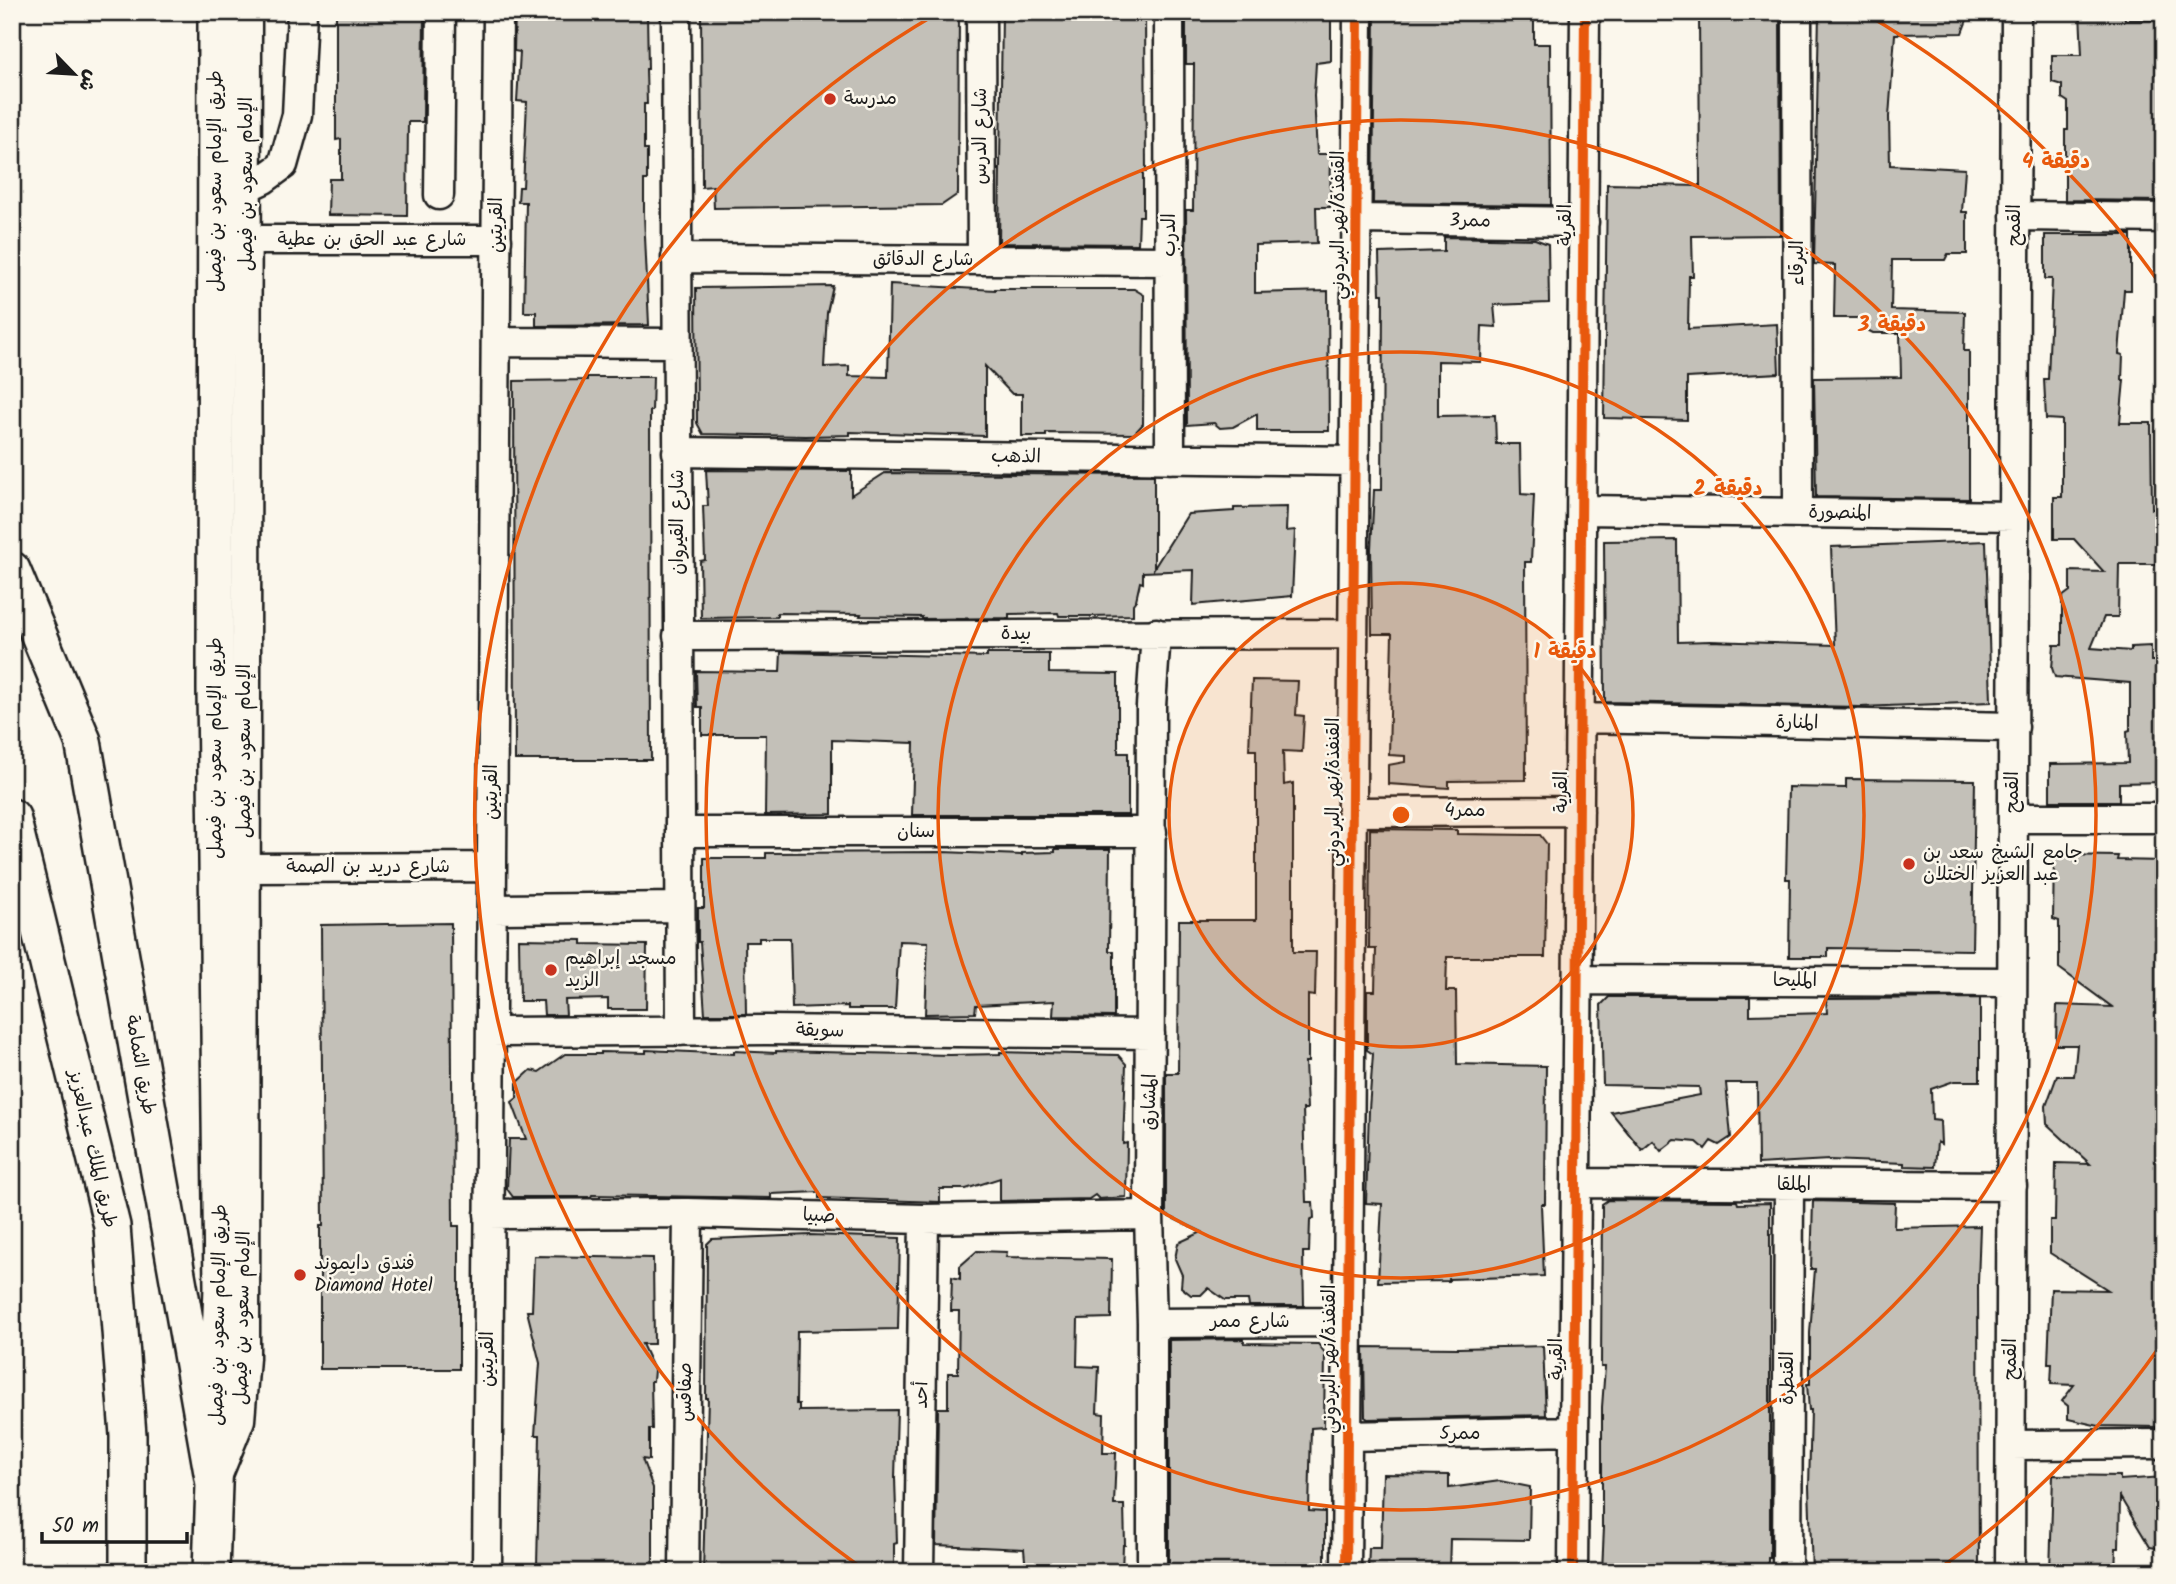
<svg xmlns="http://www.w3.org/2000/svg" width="2176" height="1584" viewBox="0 0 2176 1584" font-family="Kalam,'Playpen Sans Arabic',sans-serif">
  <rect width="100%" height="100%" fill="#fbf7ec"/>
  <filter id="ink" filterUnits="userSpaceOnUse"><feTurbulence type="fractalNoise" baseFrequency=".0143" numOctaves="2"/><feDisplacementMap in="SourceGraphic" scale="14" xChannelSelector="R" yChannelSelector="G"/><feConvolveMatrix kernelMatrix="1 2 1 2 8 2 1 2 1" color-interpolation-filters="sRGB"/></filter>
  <g filter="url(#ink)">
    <path fill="#c3c0b8" stroke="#1c1c1c" stroke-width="2" d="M336,12h88l-1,110h-15l-1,94 -79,-1 1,-36h12v-40l-5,1z
      M515,12h132l1,57h-2l1,35h-3v46h3v30h-3v34l5,111 -113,1v-14h-12l2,-110h-8l1,-15h4l4,-85 -10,-1 3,-49 -6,-1z
      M701,12h258l-1,182 -16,11 -228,3 -1,-22 -11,1z
      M1002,12h143l1,160h-3v44h-4l-1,28 -139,-1z
      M1234,12h97v49l-15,2 -2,33 3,58h14l-1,53h-14l1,36 -62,2v48l73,-2 1,140h-72v-17l-24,13 -13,1 -6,-5 -27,2 -1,-215h7l1,-146h-8v-49z
      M1375,12h159v32h16l1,161 -178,-2z
      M1699,12h81l1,223 -89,1 1,40h-4l-1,53 89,-5 2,49 -92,5v42l-83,-2 3,-234 93,2z
      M1819,12h151l-8,21 -67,1 -6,83 1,48 75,4 -3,43h5v42h-19l-3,6h-53l-1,50 74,2 -1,39h5v148l-153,-2 -2,-119 87,-1 -1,-44h-27l-6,-3v-12h-33l1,-53 -21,-1z
      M2080,12h44l1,8h39v181l-99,-1v-70h3v-28l-6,-4v-13l-10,-3v-27h30z
      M2045,235h86v55h-7l-5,64 4,1 -1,25h2l-4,43h31l1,86h12v55h-45l-1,53h-14l-13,31 40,3v-4l20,-1v15h13v121l-45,1v18h-69v-37l78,-1 -1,-32 3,-1v-47l-75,-6 -3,-9 2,-23h8v-48l8,-6v-20l34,1 -30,-33h-20v-42h8v-77l-16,-1 -2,-40h4l4,-100h-7z
      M1444,237l91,2 13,5 1,59 -55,2 2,22 -14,-1 -1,36 -43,-1v55l57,-1 1,29h24l1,50 13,1 -3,67h-6l1,218 -77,1v7l-61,-4v-19l17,-3v-6l-16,-1 3,-121h-20l-1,-85 3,-59h8l1,-196h-3l-1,-41 65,-2z
      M890,284l105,6v-1h139l10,6 -1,129 -9,10 -88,-1v3h-24v-42h-10l-27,-28v70l-135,-4v3l-44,1 -103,-2 -6,-11 -1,-135 137,-2 -6,27 -3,54 25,-1v10l39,1z
      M587,377h66l-1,34h-2l1,349h-136l-1,-379 73,-1z
      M706,470l145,1v24l34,-22 269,2v93l34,-54 46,-3v-3l53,-1 -1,24 9,-1 -3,66 -99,9 1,-35 -51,2v11l-3,-1 -4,18 -3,4v11l-41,1h-33l-1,-3 -49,1v4l-87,1v-2l-62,-1 1,-2 -84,-1v4l-76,1 -1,-57 5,-1 -2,-54h5z
      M1677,540l1,102 32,-1 125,4 -4,-98 155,-6 5,161 -131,5 -255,-5 -1,-161z
      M781,652l206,5v-3h62v19l69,1v79h10v62h-216l2,-72 -82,-3v74l-67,1 1,-80h-64v-28h-5l-1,-36 84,1z
      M1252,680l46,1 -2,34 8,1 -2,36 -19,-1 1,34 9,-2v169h23l-1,44 -7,-1v67h-3l2,47h-4l3,93h7l1,16 -4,2 -1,32h-6l1,54h-55l-1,-6h-23l-17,-12 -7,7h-10l-10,-8 1,-12 -7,-16 3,-16 24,-11 -36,-17v-142h12l1,-153h77v-170h-7z
      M1846,779l129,1 -3,170 -144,-2v9h-39l1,-78h-4l2,-92 58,1z
      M1370,829l87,1v4l83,1 7,9 -2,113h-98l-1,34h10l1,73 89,2 -1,138h-4l3,72 -95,3v2l-71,1 4,-78 -16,-1 3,-94 4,-55 -6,-4v-59h8l1,-42h-7z
      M1055,849h55l-1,102h5v66l-61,-1 1,-15 -78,4 -1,8 -50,1 3,-72 -29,-1 -4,68h-47v-3l-56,2 -2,-70h-31v4h-14l1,72h-41l-5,-72h-2v-34h6v-50h62v-5l176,-1 80,3v-2l33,-1z
      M2054,855l64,1 -1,4 47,1v564l-6,2 -59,-1 -31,-7v-13l-6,-5 12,-16 -23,-1 1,-21h-4l3,-74 57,1 -58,-37v-33h5l1,-57 34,1 -43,-40 -1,-18 11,-30h17l3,-31h-21l1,-40 55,2 -53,-39v-47l-6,-2z
      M451,923l2,303h6v143h-139v-143h3l-2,-301z
      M519,939l63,1v4l65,1 -1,64h-38v-10l-43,1 1,15h-22l-1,-14h-23z
      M1609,997h141v18l77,-2 -1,-14 154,-1v83h-26l-23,8 1,31 8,1 1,23 -4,-2 -2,25 -31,-1v-3l-75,-3 -71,4 -1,-81h-31l5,54 -12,8 -8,-4 -6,8 -8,-7 -22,-2 -14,11 -8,-10 -11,9 -31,-38 89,-17 -1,-8 -96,-2 -2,-80z
      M646,1050l88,4v-3l42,2v-2l174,4 50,-1v-2l118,3 8,9 -3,80 4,-1 -1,54 -27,2 -4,-4 -6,4 -89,2v-23l-34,11h-26v13l-121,-4v-6l-48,2v4l-179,-3 -1,2h-78l-6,-8 2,-50h17l-14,-37 5,-4v-15l14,-13 8,2 26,-18h36v-2l45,1z
      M1608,1200l129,1 1,3 32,-1v355h-2v14h-166l2,-45h-2v-120l3,-40h-4l1,-163z
      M1813,1201l82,2 -1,25 86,-2 -2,56 1,290h-167l-3,-85 2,-77h-2l-2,-26h3v-51l5,-64h-4z
      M810,1235l90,3 -2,91 -101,2 -1,73h3v7l98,-1 -2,68 2,65 -3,1v28h-191l5,-174h-2l1,-154 5,-5z
      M977,1251l30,1 -1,5 106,2 -1,59 -33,1 -1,47 22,1 -2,46 7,1 -1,39h13l-2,52h10l1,40h-2l-1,27h-96l-2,-23 -88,-4 2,-137h10v-35h10l1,-62h-8l1,-34 8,2v-13z
      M534,1256l119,2 1,86h-12l12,26 -1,11h-2l1,48h-3v31l-7,-1 11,29v84h-107l-1,-7h-8l3,-130h-5l5,-72 -13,-52h5z
      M1244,1339v4l74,1 7,9 -1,74 -13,1 -2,83 16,1v60h-156v-232z
      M1543,1346l3,69 -178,4 -3,-2 -1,-70 94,1z
      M1383,1474l66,1v13l51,-7 30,6 -1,53 -79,-1 -1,33h-81l1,-24h12z
      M2053,1475l67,1v4l44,-3v72l-14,-2 -30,-50 -1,51h-3l-1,24h-65z"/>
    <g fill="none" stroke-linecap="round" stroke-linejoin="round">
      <g stroke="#1c1c1c" stroke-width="33">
        <path id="minor" d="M676,12l5,1019
          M981,12l1,248
          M1169,12l1,447
          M1797,12l1,501
          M247,187l17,-8 19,-14 14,-50 5,-103
          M439,195l2,-183
          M2015,216l149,2
          M1356,219l228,3
          M247,240h250
          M676,258l494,3
          M496,342l181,1
          M677,452l677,9
          M1582,510l432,6
          M678,636l675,-2
          M1580,718l434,9
          M1352,812l227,-1
          M2013,818h151
          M680,832h472
          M245,868l247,-1
          M492,909l188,-2
          M1577,980l435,2
          M491,1032l276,-2 383,4
          M1576,1183l436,3
          M489,1214l199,-1 236,6 225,-4
          M1152,1323l196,-1
          M1347,1436l227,-5
          M2011,1445l153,-1
          M219,1472l21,-52 5,-62 2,-1346
          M487,1572l11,-1560
          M684,1572l4,-359
          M919,1572l5,-353
          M1152,1572v-249l-3,-108 2,-509 5,-73
          M1346,1572l12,-1560
          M1573,1572l12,-1560
          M1787,1572l2,-387
          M2010,1572l6,-1560"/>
      </g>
      <g stroke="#1c1c1c" stroke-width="40">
        <path id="major" d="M12,570l71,171 131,743 -3,88
          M12,817l100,409 16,209v137
          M214,1484l8,-196 -7,-599 1,-677"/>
      </g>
      <use href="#minor" stroke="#fbf7ec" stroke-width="28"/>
      <use href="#major" stroke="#fbf7ec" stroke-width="35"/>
      <g stroke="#fbf7ec" stroke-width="15">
        <path id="cycleway" d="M1346,1572l12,-1560
          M1573,1572l12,-1560"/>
      </g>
      <use href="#cycleway" stroke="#e8590c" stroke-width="10"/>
    </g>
  </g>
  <circle cx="1401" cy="815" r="232" fill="#e8590c" fill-opacity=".12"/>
  <g fill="none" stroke="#e8590c" stroke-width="3.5">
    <circle cx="1401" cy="815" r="232"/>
    <circle cx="1401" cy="815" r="463"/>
    <circle cx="1401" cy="815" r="695"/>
    <path d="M2160 1346A926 926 0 0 1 1939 1569M863 1569A926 926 0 0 1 938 13M1864 13A926 926 0 0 1 2160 284"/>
  </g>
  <g fill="#c8321e" stroke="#fbf7ec" stroke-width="2.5">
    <circle cx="830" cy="99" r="7"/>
    <circle cx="1909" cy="864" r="7"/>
    <circle cx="551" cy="970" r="7"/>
    <circle cx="300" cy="1275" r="7"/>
  </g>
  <g text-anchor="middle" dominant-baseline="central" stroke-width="5" stroke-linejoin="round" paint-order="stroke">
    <g font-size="19" fill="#1c1c1c" stroke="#fbf7ec" text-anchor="start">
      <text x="844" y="99">مدرسة</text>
      <text x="1923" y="853">جامع الشيخ سعد بن<tspan x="1923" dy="22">عبد العزيز الختلان</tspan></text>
      <text x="565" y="959">مسجد إبراهيم<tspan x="565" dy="22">الزيد</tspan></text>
      <text x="314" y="1264">فندق دايموند<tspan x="314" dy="22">Diamond Hotel</tspan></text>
    </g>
    <g font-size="19" fill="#1c1c1c" stroke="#fbf7ec">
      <text transform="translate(981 136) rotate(-90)">شارع الدرس</text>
      <text transform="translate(216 181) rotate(-90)">طريق الإمام سعود بن فيصل</text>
      <text transform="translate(247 184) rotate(-90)">الإمام سعود بن فيصل</text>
      <text transform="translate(1470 221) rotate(1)">ممر3</text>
      <text transform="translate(497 225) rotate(-90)">القريتين</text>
      <text transform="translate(1339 225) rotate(-90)">القنفذة/نهر البردوني</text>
      <text transform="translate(1566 225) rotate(-90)">القرية</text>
      <text transform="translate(2015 225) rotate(-90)">القمح</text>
      <text transform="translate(1170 235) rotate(-90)">الدرب</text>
      <text x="372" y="240">شارع عبد الحق بن عطية</text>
      <text x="923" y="260">شارع الدقائق</text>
      <text transform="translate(1798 263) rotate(-90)">البرقاء</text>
      <text transform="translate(1016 457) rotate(1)">الذهب</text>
      <text transform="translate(1840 513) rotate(1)">المنصورة</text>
      <text transform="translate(678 522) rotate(-90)">شارع القيروان</text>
      <text x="1016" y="634">بيدة</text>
      <text transform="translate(1797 723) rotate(1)">المنارة</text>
      <text transform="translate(216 748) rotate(-90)">طريق الإمام سعود بن فيصل</text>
      <text transform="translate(245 751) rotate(-90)">الإمام سعود بن فيصل</text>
      <text transform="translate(492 792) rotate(-90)">القريتين</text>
      <text transform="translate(1334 792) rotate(-90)">القنفذة/نهر البردوني</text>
      <text transform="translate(1562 792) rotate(-90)">القرية</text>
      <text transform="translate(2013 792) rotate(-90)">القمح</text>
      <text x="1465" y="811">ممر4</text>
      <text x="916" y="832">سنان</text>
      <text x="368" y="867">شارع دريد بن الصمة</text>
      <text x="1795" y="981">المليحا</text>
      <text transform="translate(820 1031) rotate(1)">سويقة</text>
      <text transform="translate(140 1065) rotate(80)">طريق الثمامة</text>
      <text transform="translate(1150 1102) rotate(-89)">المشارق</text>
      <text transform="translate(92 1149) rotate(77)">طريق الملك عبدالعزيز</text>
      <text x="1794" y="1185">الملقا</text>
      <text transform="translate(819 1216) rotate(2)">صبيا</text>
      <text transform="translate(219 1315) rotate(-89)">طريق الإمام سعود بن فيصل</text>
      <text transform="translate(243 1318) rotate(-89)">الإمام سعود بن فيصل</text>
      <text x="1250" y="1322">شارع ممر</text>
      <text transform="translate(488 1359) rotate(-90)">القريتين</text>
      <text transform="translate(1330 1359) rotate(-90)">القنفذة/نهر البردوني</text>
      <text transform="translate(1557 1359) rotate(-90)">القرية</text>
      <text transform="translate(2011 1359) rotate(-90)">القمح</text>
      <text transform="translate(1788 1378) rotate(-90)">القنطرة</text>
      <text transform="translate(686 1392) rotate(-90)">صفاقس</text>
      <text transform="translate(922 1395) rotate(-89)">أحد</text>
      <text transform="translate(1460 1434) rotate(-1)">ممر5</text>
    </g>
  </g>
  <circle cx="1401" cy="815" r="10" fill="#e8590c" stroke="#fbf7ec" stroke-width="3.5"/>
  <g font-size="21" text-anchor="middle" font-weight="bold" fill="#e8590c" stroke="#fbf7ec" stroke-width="5" stroke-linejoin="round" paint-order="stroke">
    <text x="2056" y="168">4 دقيقة</text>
    <text x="1892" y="331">3 دقيقة</text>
    <text x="1728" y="495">2 دقيقة</text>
    <text x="1565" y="658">1 دقيقة</text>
  </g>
  <rect width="2176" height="1584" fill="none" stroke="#fbf7ec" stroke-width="42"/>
  <rect x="21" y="21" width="2134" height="1542" fill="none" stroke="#1c1c1c" stroke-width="2.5" filter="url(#ink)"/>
  <g transform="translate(74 74) rotate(115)" stroke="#fbf7ec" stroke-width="5" paint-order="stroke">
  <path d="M0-5L12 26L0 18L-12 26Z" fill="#1c1c1c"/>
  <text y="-10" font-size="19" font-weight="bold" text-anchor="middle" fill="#1c1c1c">ش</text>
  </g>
  <path d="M42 1532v10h145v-10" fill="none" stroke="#1c1c1c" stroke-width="3.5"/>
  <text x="52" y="1532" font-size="21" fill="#1c1c1c" stroke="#fbf7ec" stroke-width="5" paint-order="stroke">50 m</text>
</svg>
